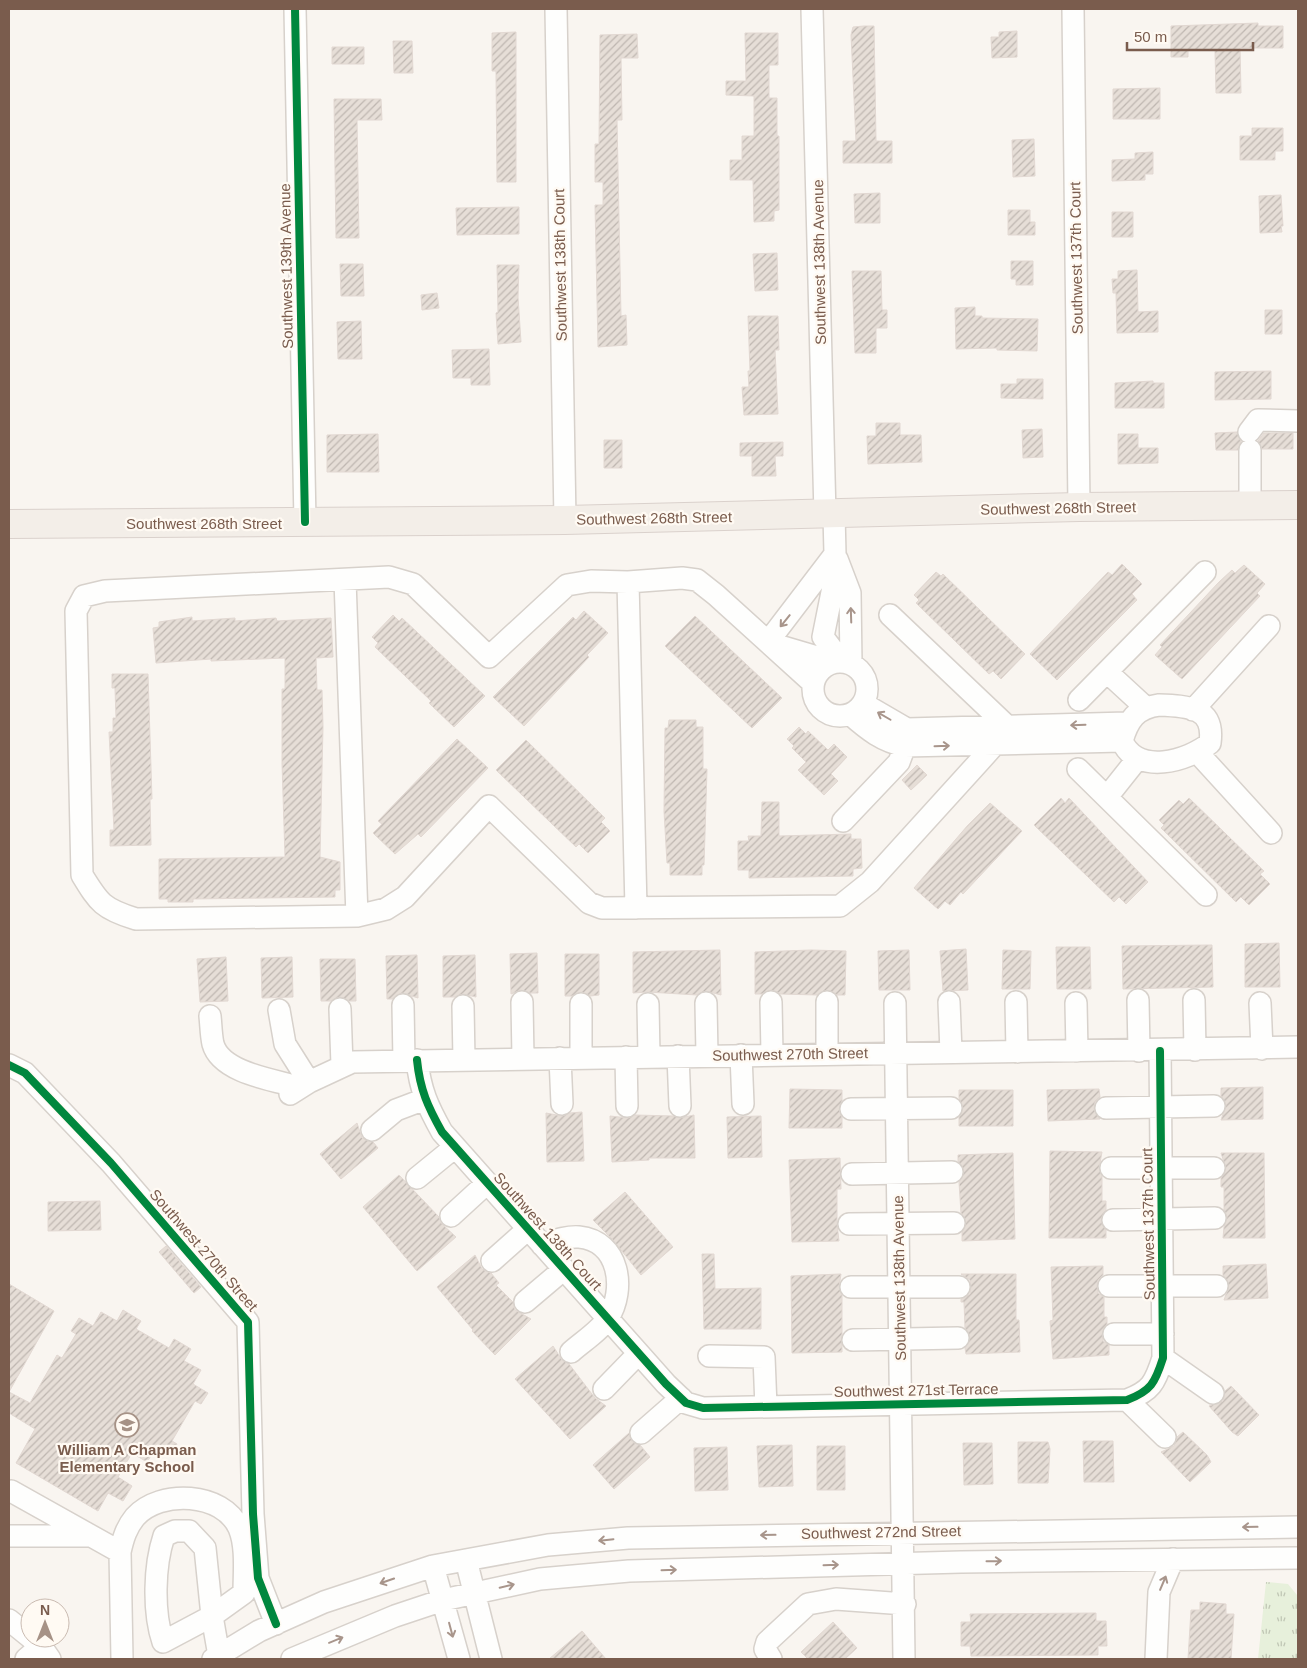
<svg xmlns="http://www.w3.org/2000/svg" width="1307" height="1668" viewBox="0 0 1307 1668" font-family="Helvetica,sans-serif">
  <defs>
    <pattern id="grass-tufts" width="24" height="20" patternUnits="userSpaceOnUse" patternTransform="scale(1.25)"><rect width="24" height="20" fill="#e7f0db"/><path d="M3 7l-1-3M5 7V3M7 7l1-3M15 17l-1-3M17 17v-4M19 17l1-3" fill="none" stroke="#c0c6b4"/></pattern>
    <pattern id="building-hatch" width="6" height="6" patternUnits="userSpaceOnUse" patternTransform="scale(1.25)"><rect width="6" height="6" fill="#e6ded7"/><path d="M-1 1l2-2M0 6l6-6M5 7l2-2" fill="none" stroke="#bfb7b1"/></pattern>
  </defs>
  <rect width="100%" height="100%" fill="#f9f5f0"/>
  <path fill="url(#grass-tufts)" d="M1266,1582l22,2 9,11 1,64h-40z"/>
  <path fill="url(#building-hatch)" stroke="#e2d8d2" d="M1258,23v3h25v22h-43l1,45h-25l-1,-43h-27v7h-17v-31z
    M864,26h10l2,115h16v22h-49v-22h13l-5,-106 2,-8z
    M1017,31v26l-25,1 -1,-21h8v-5z
    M516,32v150h-19l-1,-111h-4v-38z
    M745,33h33v32h-9v33h8v38h2v74l-5,1v10l-20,1 -1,-42h-23v-20h12v-24h12v-40l-28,-1v-14h20z
    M637,34l1,24h-17l1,62h-5l4,196 5,-1 1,30 -29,2 -3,-142h8v-23h-8v-38h4l1,-109z
    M393,41h19l1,32h-19z
    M332,47h32v17h-32z
    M1160,88v31h-47v-30z
    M334,99h47l1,21h-25l2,118h-23z
    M1252,128h31v23h-8v9h-35v-24h12z
    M1034,139l1,37 -22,1 -1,-37z
    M1153,152v22h-8v6l-33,1v-21l23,-1v-6z
    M880,193v30h-25l-1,-29z
    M1281,195l2,31h-2l1,6 -22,1 -1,-37z
    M519,207v27l-62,1 -1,-27z
    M1008,210h22v12h5v13h-27z
    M1112,212h21v25h-21z
    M777,253l1,37 -23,1 -2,-37z
    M1011,261h22v24h-17v-6h-5z
    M340,264h23l1,32h-23z
    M497,265h22l-1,32 3,45 -23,2 -2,-31 2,-1z
    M1137,270l1,42 20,-1v21l-41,1 -1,-40h-3l-1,-14h6v-8z
    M852,271h29l1,39h5v18h-11v25h-21z
    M437,293l2,15 -17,2 -1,-15z
    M975,307v9h7v2l56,1 -1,32 -40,-1v-2l-41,1 -1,-41z
    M1265,310h17v24h-17z
    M748,316h30l1,34h-4l3,64 -34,1 -2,-28h7l-1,-16h2z
    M361,321l1,38h-24l-1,-37z
    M489,349l1,36h-19v-7h-18l-1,-28z
    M1271,371v28l-56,1v-28z
    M1017,379h26v20l-42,-1v-14h16z
    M1153,381v2h11v25h-49v-25z
    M876,423h24v12h21l1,27 -54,2 -1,-28h9z
    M1042,429l1,28 -20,1 -1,-28z
    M1237,432l4,10 -3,8h-22l-1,-17z
    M1264,433h29v16h-31l-4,-8z
    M378,434l1,38h-52v-37z
    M1118,434h20v14h20v15l-40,1z
    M604,440h18v28h-18z
    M783,442v14h-8l1,20h-24v-20h-12v-13z
    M1122,564l20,20 -10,10 5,6 -80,80 -27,-26 78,-82 4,3z
    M1244,565l21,19 -8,9 3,3 -78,83 -27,-24 7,-8 -2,-2 59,-63 13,-12 3,3z
    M936,572l5,4 2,-2 82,80 -24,25 -8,-8 -4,3 -73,-71 3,-3 -5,-5z
    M584,611l24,22 -21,22 2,2 -65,69 -31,-29 80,-80 3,3z
    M393,615l6,6 3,-3 83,78 -31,31 -25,-24 2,-2 -56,-54 3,-4 -6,-6z
    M695,616l87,82 -30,30 -87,-82z
    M192,617v4l43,-3v3l41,-3 1,3 54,-3 2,39 -17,1 1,32h5l1,37 -3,130 20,5v28h-5v7l-142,2v3h-25v-3h-9v-40l126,-2 -3,-94v-74h3v-31l-74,3v-2l-55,4 -3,-35 6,-1v-5z
    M112,674h36l4,125h-2l1,46 -41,1v-16h4l-5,-98h4v-14h3l-1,-30h-3z
    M669,720h27v7h7v42h4l-3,96h-2v10h-32v-12h-3l-3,-52 1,-83h3z
    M799,727l7,7 2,-3 20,19 6,-6 13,13 -16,17 7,7 -14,14 -26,-25 8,-8 -14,-14 2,-2 -7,-7z
    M457,739l31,29 -67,69 -3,-3 -23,20 -22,-21 9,-9 -4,-3z
    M526,740l79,78 -4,4 9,9 -22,22 -9,-9 -3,3 -80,-77z
    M917,765l10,10 -16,15 -9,-10z
    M1061,798l4,5 4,-5 79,84 -22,22 -7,-7 -5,5 -80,-77z
    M1189,798l75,73 -4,3 10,10 -21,21 -8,-8 -5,5 -75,-74 3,-3 -5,-5 20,-20 4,4z
    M762,802h17v34l72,-2v5h10l1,29 -9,1v7l-104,2v-8h-11v-29h11l-1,-5h13z
    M990,803l32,28 -59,63 -2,-2 -11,13 -5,-4 -7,8 -24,-21 54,-63z
    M1279,943l1,44h-35v-43z
    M1212,945l1,42 -90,2 -1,-43z
    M1056,947h34l1,42h-34z
    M966,949l2,41 -25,1 -3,-40z
    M720,950l1,45 -15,-4 -9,4 -49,-3 -15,1v-41z
    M811,950l35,1 -1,44h-8l-10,-5 -10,5 -36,-1 -10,-4 -9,4h-7v-42z
    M909,950l1,40h-31l-1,-39z
    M1003,950l28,1 -1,38h-28z
    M537,953l1,40h-8l-9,-3 -10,4 -1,-40z
    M565,954h34v41l-9,1 -9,-4 -9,4h-7z
    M417,955l1,43 -16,-5 -10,6h-5l-1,-43z
    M475,955l1,42 -13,-3 -8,3h-12v-41z
    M226,957l2,44 -28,1 -3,-43z
    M292,957l1,40 -31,1 -1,-40z
    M320,959h35l1,42h-7l-9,-4 -9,4h-10z
    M1263,1087v32l-42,1 5,-15 -5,-9v-8z
    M790,1089l52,1v11l-3,8 3,8v11h-53z
    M1099,1089l1,8 -5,5 -1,7 6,10 -52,2 -1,-31z
    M959,1090h54v36h-54v-9l4,-9 -4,-10z
    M582,1112l2,49 -37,1 -1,-49 16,3 8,-3z
    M635,1115l38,1 7,2 14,-3 1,43h-46v2l-37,2 -2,-46 18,2z
    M761,1116l1,41 -34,1 -1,-41z
    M357,1123l5,15 11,4 5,6 -37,31 -21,-25z
    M1050,1151l52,1 -3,16 3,8v25h4v9l-5,11 5,9v8h-57z
    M1013,1153l2,86 -53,2v-9l4,-10 -5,-9 -2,-31 5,-11 -6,-10v-6z
    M1221,1153h43l1,85h-42l1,-11 3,-10 -3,-7v-23h-3v-9l5,-10z
    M840,1158l1,31h-4v35l2,17 -47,1 -3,-82z
    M399,1175l40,42 3,7 14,13 -39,34 -54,-64z
    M625,1192l48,55 -32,28 -28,-35 -20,-20z
    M100,1201l1,29 -53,1v-29z
    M166,1246l35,41 -7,6 -35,-41z
    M702,1254h12l1,35 46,-1v41h-57z
    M475,1255l7,14 9,4 8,10 -3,2 17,17 2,8 16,9 -36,36 -23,-24 1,-1 -36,-43z
    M1266,1264l2,34 -44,2 5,-14 -6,-11v-9z
    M1103,1266v9l-5,5 -1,6 1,7 6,4v20h3v7l-5,10 1,7 6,4v10l-56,4 -3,-38 3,-1 -2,-53z
    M841,1274l-2,13 3,8v57l-50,1 -1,-77z
    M1016,1274v46h3l1,32 -54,2 -1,-6 5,-11 -5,-9 -1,-26h-3v-3l9,-5 1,-7 -1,-7 -9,-6z
    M9,1284l45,27 -45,81 21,11 27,-48 5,3 14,-24 -5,-3 8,-13 14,8 8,-14 16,9 6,-11 18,11 -5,8 33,19 5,-9 17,10 -7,12 17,9 -8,14 15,9 -7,11 -6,-3 -23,40 5,3 -7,12 -14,-8 -9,14 -15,-9 -14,24 14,9 -9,15 -15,-8 -10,18 -82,-48 19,-34 -26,-16z
    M553,1346l9,14 7,4 26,34 11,8 -36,33 -55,-60z
    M1231,1386l28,29 -21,21 -6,-4 -23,-26 14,-5 2,-10z
    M1183,1432l24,23 4,7 -21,20 -29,-30 13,-6 3,-9z
    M629,1433l3,9 8,3 10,12 -36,32 -21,-24z
    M1083,1441h30l1,41h-30z
    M1018,1442h30l2,7 -2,34h-30z
    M963,1443h29l1,41 -29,1z
    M792,1445l1,41 -34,1 -2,-41z
    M817,1446h28v44h-28z
    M727,1447l1,43 -33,1 -1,-43z
    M1200,1602l26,2v10h8l-3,45h-43l3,-49h9z
    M1096,1613v8h10l1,25h-9v9l-127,1 -1,-10h-9v-24h10l-1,-8z
    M833,1622l24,26 -12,11h-37l-7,-7z
    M582,1631l24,28h-57z"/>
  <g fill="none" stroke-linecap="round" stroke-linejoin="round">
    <g stroke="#d7d1cb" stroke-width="24">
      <path id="minor" d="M295,9l10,513
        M556,9l9,511
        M812,9l13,506
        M1073,9l6,498
        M1249,432l9,-12 40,1
        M1250,450v56
        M834,514l1,40 -2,33 -10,50 19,25
        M837,559l13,34 1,71
        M345,580l12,336
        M628,582l8,326
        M890,615l119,113
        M768,642l67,-88
        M773,644l61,18
        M813 689a27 27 0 1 1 54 0a27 27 0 1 1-54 0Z
        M1107,672l38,35
        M813,683l-97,-88 -19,-15 -15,-2 -54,4 -37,-1 -24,4 -78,72 -76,-73 -24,-7 -284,14 -21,5 -8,15 6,264c17,28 21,34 54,44l221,-3 29,-7 19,-12 84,-91 100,97 13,5 238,-2 30,-24 109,-120 16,-18 2,-16
        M1079,700l126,-128
        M864,704l43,25 220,-6
        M1159,705c29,1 56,2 51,38 -22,18 -73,33 -88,-2 6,-21 14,-33 37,-36z
        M1193,710l76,-84
        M851,715c17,15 31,26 54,31l217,-5
        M1198,753l73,80
        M1078,769l128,126
        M1107,797l31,-39
        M843,821l56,-59 6,-16 2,-14
        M1138,1000l1,51
        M1194,1000l1,50
        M522,1002l1,56
        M771,1002l1,52
        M827,1002v51
        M949,1002l2,50
        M1016,1002l1,50
        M706,1003l1,52
        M895,1003l9,656
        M1076,1003l1,48
        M1260,1003l2,46
        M581,1004v54
        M648,1004l1,52
        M403,1005l1,56
        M463,1006l1,54
        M340,1009l2,56
        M279,1010l6,34 24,38
        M210,1016c1,9 1,19 3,28 8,29 61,36 86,43
        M741,1055l2,49
        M678,1056l2,50
        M626,1057l1,49
        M560,1058l2,46
        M417,1060c3,30 11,47 25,72l224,252 20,19 17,5 424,-8c24,-9 28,-17 36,-42l-3,-307
        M9,1065l16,8 86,90 137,159 5,192 5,64 18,46
        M290,1094l19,-12 43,-20 946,-15
        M1106,1108l108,-2
        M851,1109l100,-1
        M372,1130l24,-20 29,-11
        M1111,1168h103
        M852,1174l100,-2
        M417,1178l38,-31
        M451,1216l36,-33
        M1113,1220l102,-2
        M849,1224l105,-1
        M542,1245c12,-4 24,-9 37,-8 41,4 47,53 29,81 -8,13 -26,24 -37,34
        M492,1261l36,-32
        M1109,1286h108
        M851,1287h108
        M525,1302l39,-33
        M1114,1334h49
        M853,1340l105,-2
        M709,1356l55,1 2,50
        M1163,1358l50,35
        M604,1389l34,-35
        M1127,1400l38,37
        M641,1433l40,-35
        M11,1491l109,61
        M175,1531h14l16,17 7,68 -49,26c-10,-30 -9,-76 1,-106z
        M9,1536h80
        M466,1560l25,99
        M433,1566l26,93
        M9,1620l21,17
        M31,1638l10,8 9,13
        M26,1659l15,-13
        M122,1659l-2,-107c3,-13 6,-24 15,-35 25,-28 88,-25 104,11 8,19 5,45 5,65l-32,23 7,40
        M213,1659l46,-28 65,-29 109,-36 115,-21 80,-7 670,-11
        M292,1659l103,-43 48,-16 97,-21 89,-8 332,-9 337,-4
        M771,1659l-6,-10 2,-7 41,-38 28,-5 69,5
        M1156,1659l3,-67 14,-33"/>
    </g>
    <g stroke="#dad1cc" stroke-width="30">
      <path id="major" d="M9,524l556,-4 514,-13 219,-2"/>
    </g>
    <use href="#minor" stroke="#fefefd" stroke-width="21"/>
    <use href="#major" stroke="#f3eee8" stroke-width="28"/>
    <g stroke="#fffaf3" stroke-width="11">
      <path id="cycleway" d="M295,9l10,513
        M417,1060c3,30 11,47 25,72l224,252 20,19 17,5 424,-8c24,-9 28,-17 36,-42l-3,-307
        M9,1065l16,8 86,90 137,159 5,192 5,64 18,46"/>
    </g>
    <use href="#cycleway" stroke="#00873e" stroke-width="8"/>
  </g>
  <defs><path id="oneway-shaft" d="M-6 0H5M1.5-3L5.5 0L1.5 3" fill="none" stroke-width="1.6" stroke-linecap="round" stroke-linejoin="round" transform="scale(1.25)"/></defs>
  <g stroke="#a8958b">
    <use href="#oneway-shaft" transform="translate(851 615) rotate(-92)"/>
    <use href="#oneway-shaft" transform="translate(785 621) rotate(129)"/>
    <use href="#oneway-shaft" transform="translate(884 716) rotate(-150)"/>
    <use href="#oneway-shaft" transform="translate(1078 725) rotate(178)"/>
    <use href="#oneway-shaft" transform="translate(942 746) rotate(-2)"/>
    <use href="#oneway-shaft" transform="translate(1250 1527) rotate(179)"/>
    <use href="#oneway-shaft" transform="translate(768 1535) rotate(179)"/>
    <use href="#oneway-shaft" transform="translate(606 1540) rotate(174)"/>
    <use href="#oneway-shaft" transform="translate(994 1561) rotate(-1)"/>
    <use href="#oneway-shaft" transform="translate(831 1565) rotate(-2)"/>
    <use href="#oneway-shaft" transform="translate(669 1570) rotate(-2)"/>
    <use href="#oneway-shaft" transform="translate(387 1581) rotate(161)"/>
    <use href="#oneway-shaft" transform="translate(1163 1583) rotate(-67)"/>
    <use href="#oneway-shaft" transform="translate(507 1586) rotate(-13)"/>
    <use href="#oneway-shaft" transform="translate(451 1630) rotate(75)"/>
    <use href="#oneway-shaft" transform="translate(336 1640) rotate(-22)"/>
  </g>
  <defs>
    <g id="school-ring" transform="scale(1.25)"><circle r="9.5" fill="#fffaf3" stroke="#a69286" stroke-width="1.5"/><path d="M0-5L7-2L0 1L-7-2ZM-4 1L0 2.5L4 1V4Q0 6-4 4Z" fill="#a69286"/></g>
  </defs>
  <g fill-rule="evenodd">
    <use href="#school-ring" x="127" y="1425"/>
  </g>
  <g text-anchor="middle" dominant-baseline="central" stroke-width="4.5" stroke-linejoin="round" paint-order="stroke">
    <g font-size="15" fill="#7a5c4d" stroke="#fffaf3">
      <text transform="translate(1076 258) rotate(-91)">Southwest 137th Court</text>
      <text transform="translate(819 262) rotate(-91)">Southwest 138th Avenue</text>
      <text transform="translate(560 265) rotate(-91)">Southwest 138th Court</text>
      <text transform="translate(286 266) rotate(-91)">Southwest 139th Avenue</text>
      <text transform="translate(1058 508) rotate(-1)">Southwest 268th Street</text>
      <text transform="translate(654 518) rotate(-1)">Southwest 268th Street</text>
      <text x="204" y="523">Southwest 268th Street</text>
      <text transform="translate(790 1054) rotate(-1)">Southwest 270th Street</text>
      <text transform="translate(1148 1224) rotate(-91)">Southwest 137th Court</text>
      <text transform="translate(548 1231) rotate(48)">Southwest 138th Court</text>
      <text transform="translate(204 1250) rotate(49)">Southwest 270th Street</text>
      <text transform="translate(899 1278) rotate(-91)">Southwest 138th Avenue</text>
      <text transform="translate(916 1390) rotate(-1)">Southwest 271st Terrace</text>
      <text transform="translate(881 1532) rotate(-1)">Southwest 272nd Street</text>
    </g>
    <g font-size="15" font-weight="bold" fill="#7a5c4d" stroke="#fffaf3">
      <text x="127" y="1449">William A Chapman<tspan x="127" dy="17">Elementary School</tspan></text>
    </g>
  </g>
  <rect width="1307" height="1668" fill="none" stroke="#7a5c4d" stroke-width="20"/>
  <g transform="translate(45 1623)"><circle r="24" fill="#fffaf3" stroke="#cabbb1"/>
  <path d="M0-4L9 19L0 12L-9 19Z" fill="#a69286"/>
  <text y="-8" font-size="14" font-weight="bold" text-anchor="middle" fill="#7a5c4d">N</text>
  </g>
  <path d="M1127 42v8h126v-8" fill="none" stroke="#7a5c4d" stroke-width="2.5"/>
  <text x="1134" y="42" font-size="15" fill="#7a5c4d" stroke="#fffaf3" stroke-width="4" paint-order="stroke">50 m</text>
</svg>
